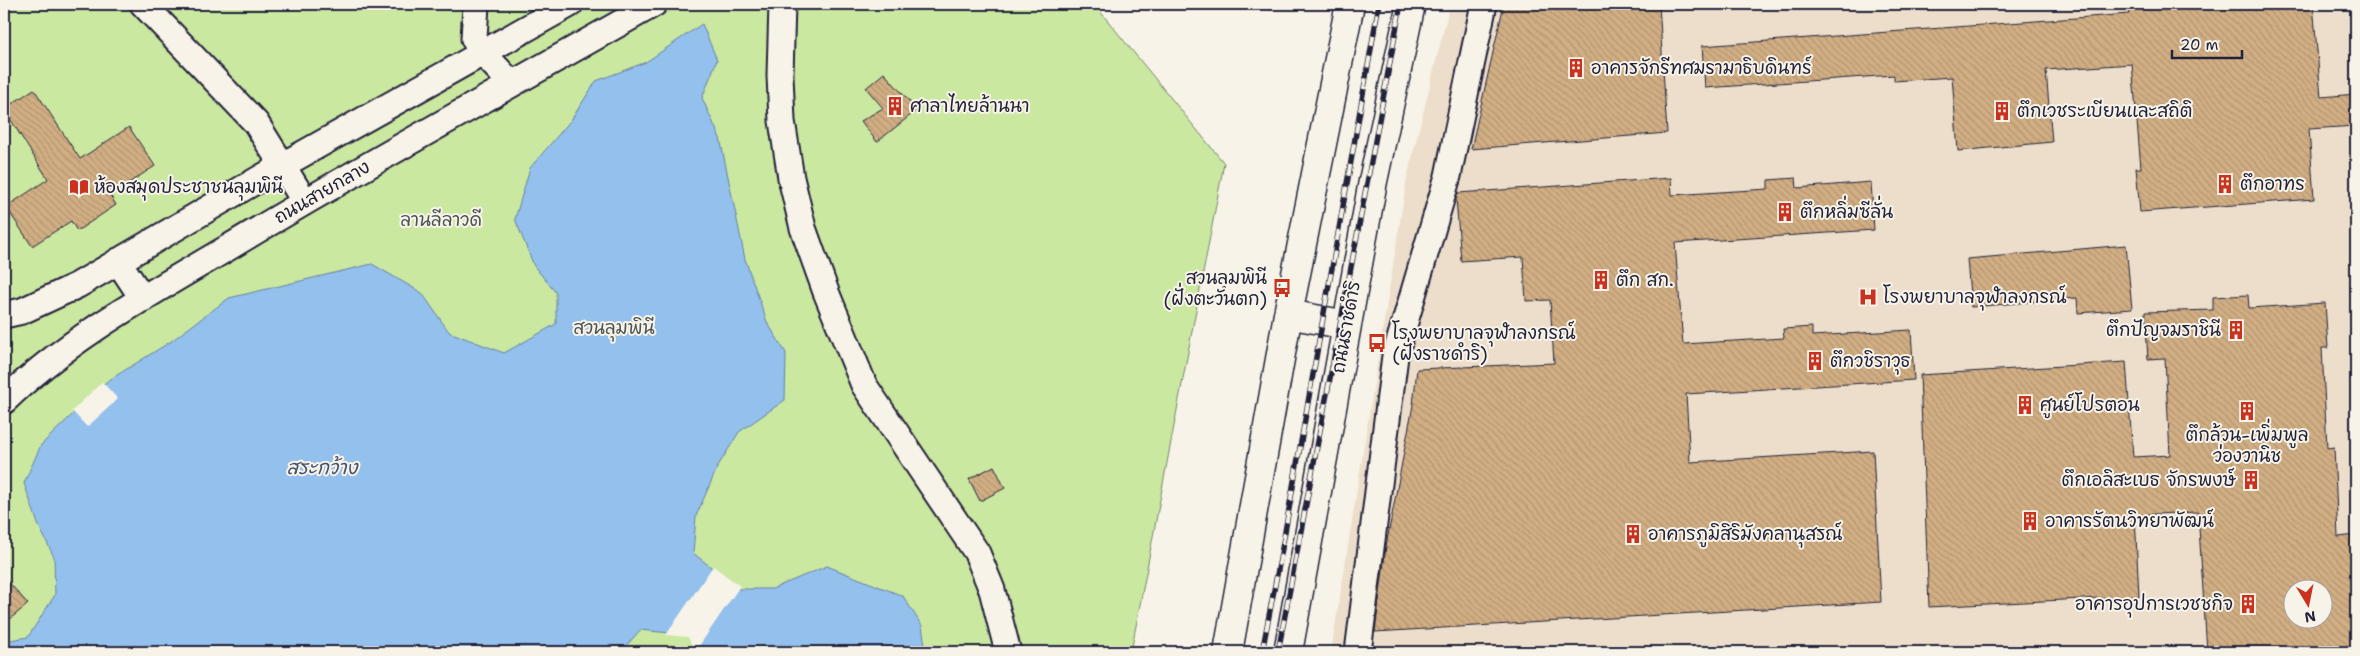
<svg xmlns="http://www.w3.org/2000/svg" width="2360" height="656" viewBox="0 0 2360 656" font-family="'Shantell Sans','Playpen Sans Thai',sans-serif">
  <defs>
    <pattern id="building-back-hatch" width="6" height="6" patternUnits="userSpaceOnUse" patternTransform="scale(1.25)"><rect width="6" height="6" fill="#d1ae83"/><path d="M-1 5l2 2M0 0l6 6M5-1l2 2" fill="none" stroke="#b39572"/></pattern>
  </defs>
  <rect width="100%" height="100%" fill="#f7f3e8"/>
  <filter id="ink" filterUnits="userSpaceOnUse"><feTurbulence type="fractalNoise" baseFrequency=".02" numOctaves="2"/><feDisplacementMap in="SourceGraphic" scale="10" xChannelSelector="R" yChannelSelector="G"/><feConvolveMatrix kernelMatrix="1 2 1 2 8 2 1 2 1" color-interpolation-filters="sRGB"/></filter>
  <g filter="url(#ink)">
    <path fill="#ecdeca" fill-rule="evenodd" d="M1450,4h906v648h-1025l76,-474zM2292,588h30v30h-30z"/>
    <path fill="#cae8a0" stroke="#76856e" d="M4,4h1090l130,159 -93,489h-1127z"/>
    <path fill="#94c0ed" stroke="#6681a6" d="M702,24l15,36 -15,38 18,40 25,121 22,63 19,31 -1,47 -46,32 -21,34 -22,50 -3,37 46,36h33l55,-23 76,30 19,30 4,26h-228l-8,-17 -50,-5 -19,22h-617v-11l24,-4 27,-42 -1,-38 -16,-33 -14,-41 17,-38 65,-63 64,-40 59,-44 143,-34 50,29 27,39 55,21 52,-29v-31l-22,-27 -19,-47 15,-51 41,-48 25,-39 50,-19z"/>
    <path fill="#f7f3e8" d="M102,382l16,17 -31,28 -15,-16z
      M713,566l27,20 -45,66 -7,-15 -22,-2z"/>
    <path fill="url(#building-back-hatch)" stroke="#22223b" fill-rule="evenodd" d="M1504,4h155l8,129 -196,16z
      M2201,4h112l8,93 35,-3v32l-47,3 5,70 -174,13 -4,-44h5l-9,-104 -86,6 6,72 -94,9 -6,-74 -58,4v-6l-189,13 -3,-42 427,-32 -1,-4z
      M884,73l33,37 -40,32 -16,-21 22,-13 -17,-20z
      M34,89l46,70 49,-32 26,39 -45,29 6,10 -39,26 -6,-10 -39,25 -26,-39 42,-28 -44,-70z
      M1671,178l1,17 96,-6v-9l28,-2 1,10 74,-6 3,48 -199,13 8,101 101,-6 -1,-9 29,-2v9l99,-6 3,50 -228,14 4,68 183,-11 8,151 -506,30 11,-86 27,-141 4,-36 137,-6 -4,-63 -24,1 -3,-44 -62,4 -5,-63 2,-5z
      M2126,245l6,64 -54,4 -1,-15 -106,9 -4,-48z
      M2248,295l1,13 76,-5 3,45h-6l5,100 7,-1 4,90 18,-2v117h-149l-9,-140 -63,3 4,81 -210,11 -9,-232 206,-13 7,95 37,-2 -5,-97 -17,1 -3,-47 68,-2v-13zM2292,588h30v30h-30z
      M994,466l11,22 -25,13 -11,-22z
      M4,577l24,27 -24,20z"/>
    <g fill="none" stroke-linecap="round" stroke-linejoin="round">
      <g stroke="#22223b" stroke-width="29">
        <path id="street" d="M143,4l113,119 49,79
          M476,4l-2,35 8,13 30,32
          M782,4l-2,71 2,46 9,57 12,50 23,64 38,93 113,168 15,37 16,62
          M118,261l25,38
          M4,315l18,-4 56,-26 205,-120 287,-161
          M4,401c66,-64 148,-108 227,-155 139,-84 282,-162 423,-242
          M1358,652l37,-296 53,-180 36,-172"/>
      </g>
      <g stroke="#22223b" stroke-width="31">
        <path id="secondary" d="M1288,314l59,11
          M1228,652l60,-338 62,-310
          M1288,652l85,-471 38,-177"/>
      </g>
      <use href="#street" stroke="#f7f3e8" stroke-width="25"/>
      <use href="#secondary" stroke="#f7f3e8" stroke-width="28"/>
      <g stroke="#22223b" stroke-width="5.5">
        <path id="rail" d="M1262,652l19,-98 98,-550
          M1278,652l123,-648"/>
      </g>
      <use href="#rail" stroke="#f7f3e8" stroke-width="4" stroke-dasharray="11" stroke-linecap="butt"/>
    </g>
  </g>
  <defs>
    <g id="building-bare" transform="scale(1.5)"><path d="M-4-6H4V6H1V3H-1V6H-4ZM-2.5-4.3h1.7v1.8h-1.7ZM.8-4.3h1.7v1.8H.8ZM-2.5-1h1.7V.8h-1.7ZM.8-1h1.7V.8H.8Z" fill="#c8321e" stroke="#f7f3e8" stroke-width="2.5" paint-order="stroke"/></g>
    <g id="library-bare" transform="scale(1.5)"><path d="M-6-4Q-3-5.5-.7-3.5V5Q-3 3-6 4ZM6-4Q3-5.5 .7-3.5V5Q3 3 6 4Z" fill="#c8321e" stroke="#f7f3e8" stroke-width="2.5" paint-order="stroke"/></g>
    <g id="bus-bare" transform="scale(1.5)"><path d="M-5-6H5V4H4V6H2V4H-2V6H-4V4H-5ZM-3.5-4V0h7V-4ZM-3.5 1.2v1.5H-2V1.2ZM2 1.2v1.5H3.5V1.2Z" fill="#c8321e" stroke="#f7f3e8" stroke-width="2.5" paint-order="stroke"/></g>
    <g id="hospital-bare" transform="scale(1.5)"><path d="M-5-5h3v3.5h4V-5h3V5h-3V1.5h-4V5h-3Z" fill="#c8321e" stroke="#f7f3e8" stroke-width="2.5" paint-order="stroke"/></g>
  </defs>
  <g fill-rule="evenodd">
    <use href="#building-bare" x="1576" y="68"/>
    <use href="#building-bare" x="895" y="106"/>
    <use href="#building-bare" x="2002" y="111"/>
    <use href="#building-bare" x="2225" y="184"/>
    <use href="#library-bare" x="79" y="187"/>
    <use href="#building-bare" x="1785" y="212"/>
    <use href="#building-bare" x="1601" y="280"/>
    <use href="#bus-bare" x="1282" y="288"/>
    <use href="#hospital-bare" x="1868" y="297"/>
    <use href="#building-bare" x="2236" y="330"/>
    <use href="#bus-bare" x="1377" y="343"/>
    <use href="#building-bare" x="1815" y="361"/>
    <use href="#building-bare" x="2025" y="405"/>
    <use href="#building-bare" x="2247" y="411"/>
    <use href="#building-bare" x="2251" y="480"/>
    <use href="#building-bare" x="2030" y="521"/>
    <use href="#building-bare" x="1633" y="534"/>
    <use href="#building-bare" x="2248" y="604"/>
  </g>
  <g text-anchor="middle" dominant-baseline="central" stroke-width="4" stroke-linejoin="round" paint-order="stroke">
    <g font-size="18" fill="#22223b" stroke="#f7f3e8" text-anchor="start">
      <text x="1591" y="68">อาคารจักรีทศมรามาธิบดินทร์</text>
      <text x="910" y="106">ศาลาไทยล้านนา</text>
      <text x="2017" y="111">ตึกเวชระเบียนและสถิติ</text>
      <text x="2240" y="184">ตึกอาทร</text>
      <text x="94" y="187">ห้องสมุดประชาชนลุมพินี</text>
      <text x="1800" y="212">ตึกหลิ่มซีลั่น</text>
      <text x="1267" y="278" text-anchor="end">สวนลุมพินี<tspan x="1267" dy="21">(ฝั่งตะวันตก)</tspan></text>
      <text x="1616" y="280">ตึก สก.</text>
      <text x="1883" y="297">โรงพยาบาลจุฬาลงกรณ์</text>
      <text x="2221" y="330" text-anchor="end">ตึกปัญจมราชินี</text>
      <text x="1392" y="333">โรงพยาบาลจุฬาลงกรณ์<tspan x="1392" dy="21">(ฝั่งราชดำริ)</tspan></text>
      <text x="1830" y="361">ตึกวชิราวุธ</text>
      <text x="2040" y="405">ศูนย์โปรตอน</text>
      <text x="2247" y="435" text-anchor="middle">ตึกล้วน-เพิ่มพูล<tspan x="2247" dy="21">ว่องวานิช</tspan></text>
      <text x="2236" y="480" text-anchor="end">ตึกเอลิสะเบธ จักรพงษ์</text>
      <text x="2045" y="521">อาคารรัตนวิทยาพัฒน์</text>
      <text x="1648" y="534">อาคารภูมิสิริมังคลานุสรณ์</text>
      <text x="2233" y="604" text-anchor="end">อาคารอุปการเวชชกิจ</text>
    </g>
    <g font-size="18" fill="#22223b" stroke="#f7f3e8">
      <text transform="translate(322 192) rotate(-30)">ถนนสายกลาง</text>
      <text transform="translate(1346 327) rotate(-80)">ถนนราชดำริ</text>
    </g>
    <g font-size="18" fill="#4c5454" stroke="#f7f3e8">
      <text x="441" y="220">ลานลีลาวดี</text>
      <text x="614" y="328">สวนลุมพินี</text>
    </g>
    <g font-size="19" font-style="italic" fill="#445170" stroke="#f7f3e8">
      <text x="322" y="467">สระกว้าง</text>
    </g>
  </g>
  <rect width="2360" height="656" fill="none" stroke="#f7f3e8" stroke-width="20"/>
  <rect x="10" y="10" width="2340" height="636" fill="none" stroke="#22223b" stroke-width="2" filter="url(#ink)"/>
  <g transform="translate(2308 604) rotate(170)"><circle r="24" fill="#f7f3e8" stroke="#a29fa3"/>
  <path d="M0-4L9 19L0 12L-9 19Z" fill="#c8321e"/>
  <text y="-8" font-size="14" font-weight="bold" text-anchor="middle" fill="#22223b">N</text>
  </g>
  <path d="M2172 50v8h70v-8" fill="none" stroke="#22223b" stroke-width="2.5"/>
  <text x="2180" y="50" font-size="15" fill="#22223b" stroke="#f7f3e8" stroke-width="4" paint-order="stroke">20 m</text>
</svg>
